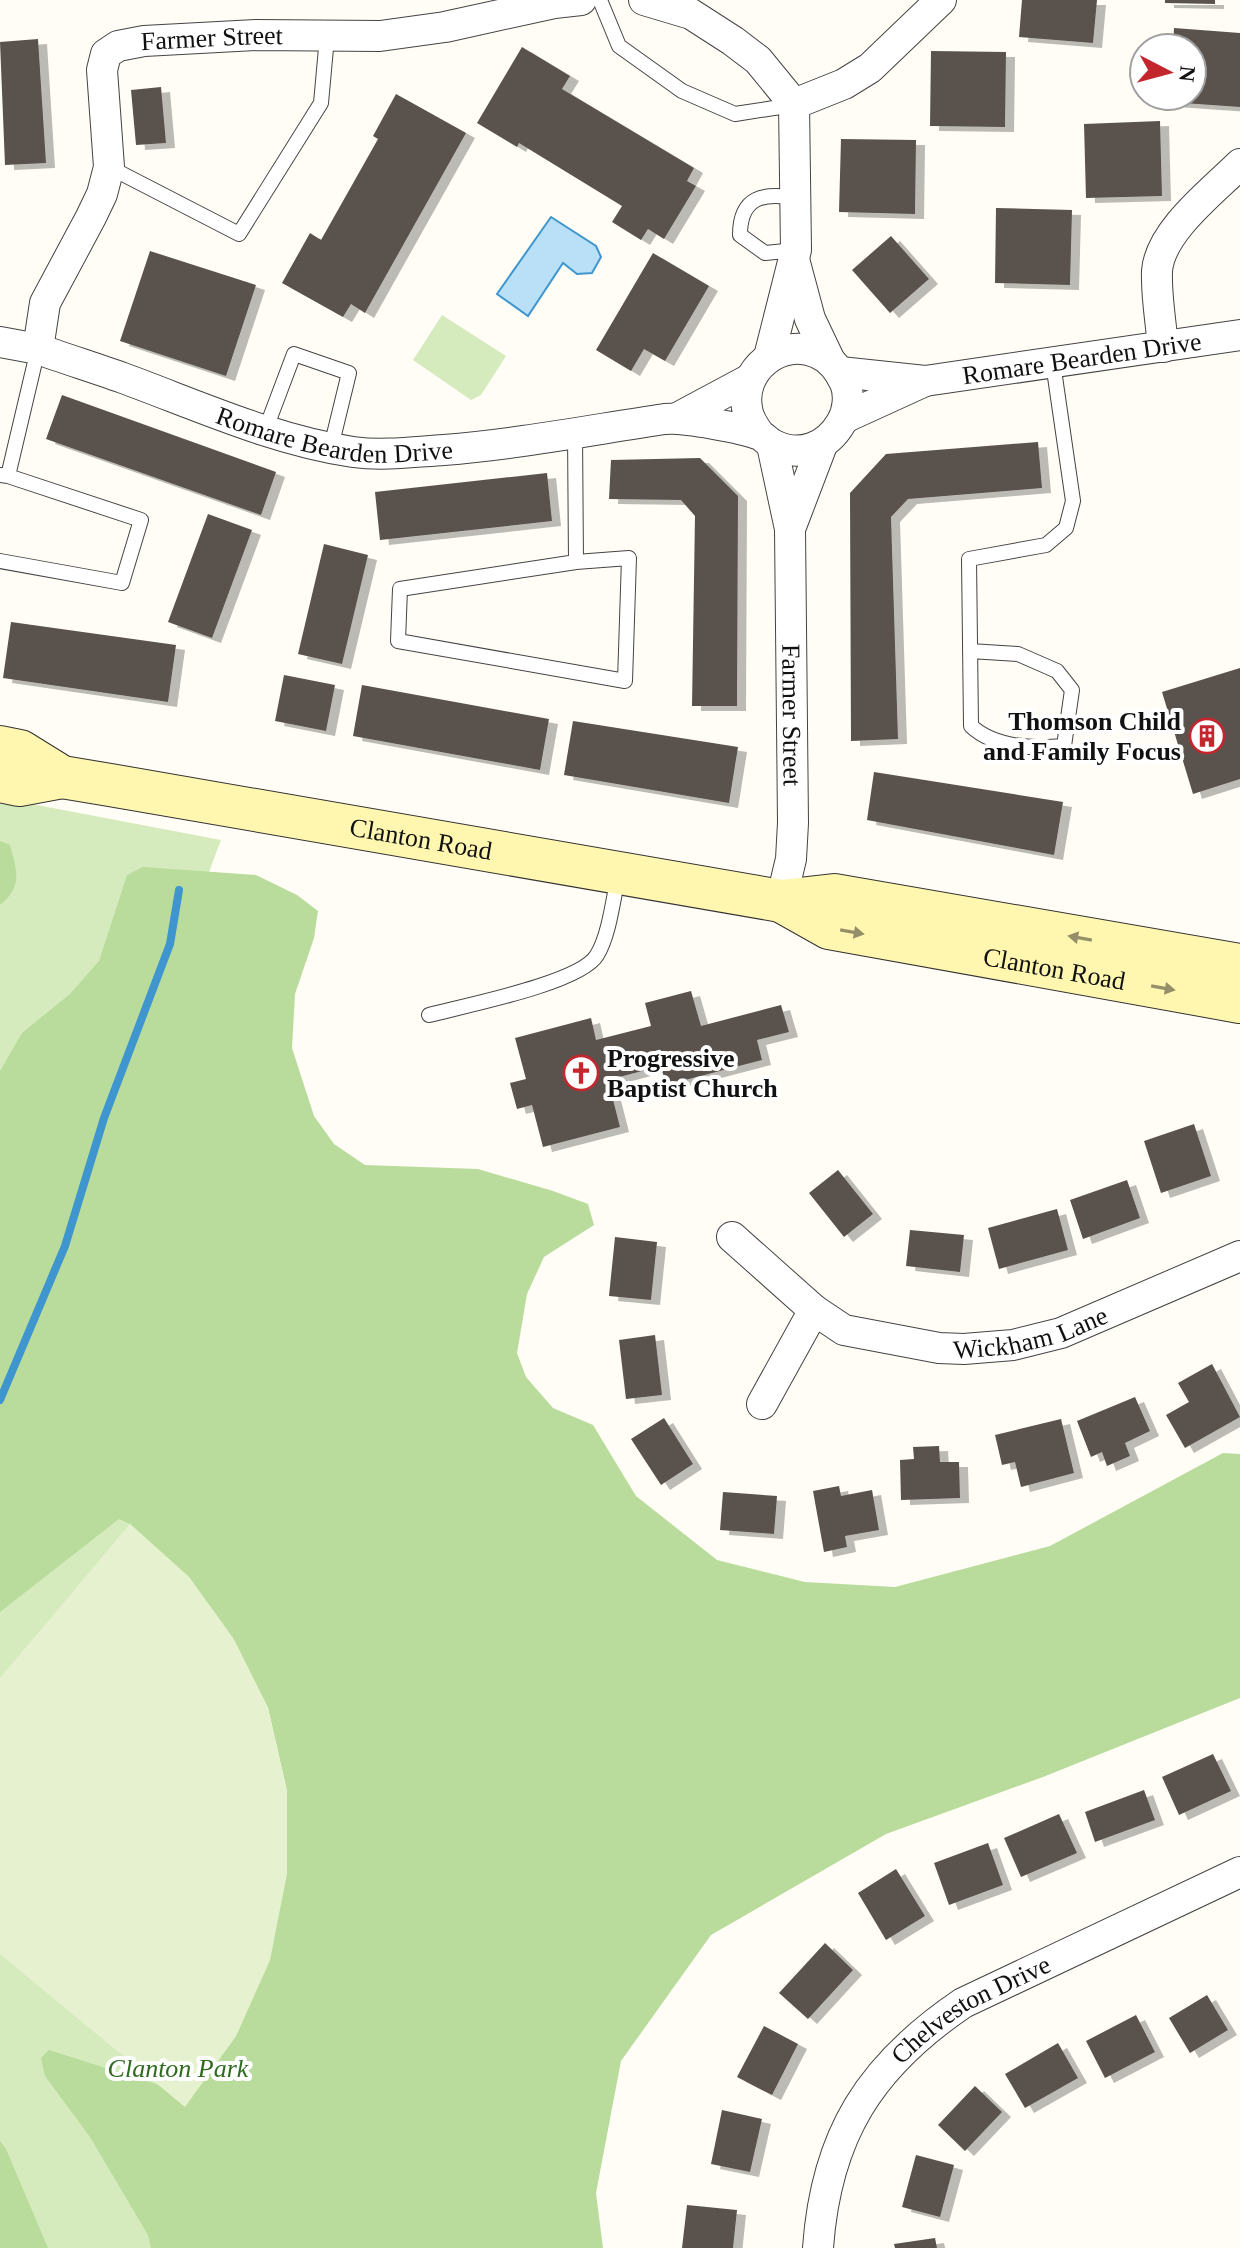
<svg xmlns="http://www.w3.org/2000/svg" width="1240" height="2248" viewBox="0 0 1240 2248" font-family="'Times New Roman',serif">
  <defs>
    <filter id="shadow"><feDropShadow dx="9" dy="5" stdDeviation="0" flood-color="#0004"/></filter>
  </defs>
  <rect width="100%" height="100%" fill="#fffdf5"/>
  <path fill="#d5ebbd" d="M442,315l64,41 -25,39 -10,5 -58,-40z
    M0,798l221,42 -196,522 194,161 99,725h-318z"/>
  <path fill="#b9dc9c" d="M0,841l10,4c7,26 13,41 -10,60z
    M143,867l113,8 41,20 21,16 -4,27 -19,56 -3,54 22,68 20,28 31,21 113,4 75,22 35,13 6,21 -50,32 -17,37 -10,59 9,24 27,31 40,17 43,71 81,64 88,22 90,5 155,-41 173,-93 17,1v244l-197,79 -157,57 -175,101 -90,126 -25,132 7,55h-452l-3,-13 -58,-98 -45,-61 -4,-18 8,-8 110,35 26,21 51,-70 34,-76 17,-169 -19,-83 -35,-70 -44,-61 -59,-53 -11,-5 -119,93v-541l22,-38 48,-39 29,-33 28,-86z
    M0,2141l6,8 42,99h-48z"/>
  <path fill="#e6f2cf" d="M130,1524l59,53 44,61 35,70 19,83v83l-17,86 -34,76 -51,71 -185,-153v-276z"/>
  <path fill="#b9e0f7" stroke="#3f96cf" stroke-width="2" d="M551,217l45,29 5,11 -9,16 -15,1 -14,-11 -35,53 -31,-22z"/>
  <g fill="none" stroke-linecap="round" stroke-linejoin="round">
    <path stroke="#3f96cf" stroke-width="8" d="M0,1400l65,-154 39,-128 66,-174 9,-54"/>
  </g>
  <path fill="#5a524d" filter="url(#shadow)" d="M1022,0h75l-4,43 -74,-6z
    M1165,0h50v4l-50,-1z
    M1174,28l66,5v74l-71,-5v-6h23v-48h-19z
    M38,39l8,124 -41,2 -5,-123z
    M522,47l48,29 -8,13 132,79 -7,13 9,5 -32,53 -16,-10 -7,11 -29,-18 10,-16 -103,-63 -2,4 -40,-24z
    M931,51l75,1 -1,75 -75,-1z
    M161,87l5,56 -30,2 -5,-55z
    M396,94l70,39 -101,180 -14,-9 -8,13 -61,-34 28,-50 11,7 57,-101 -5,-3z
    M1160,121l2,75 -76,2 -2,-74z
    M841,139l75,1 -1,74 -76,-2z
    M996,208l76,2 -2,75 -75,-2z
    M891,236l38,43 -39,34 -38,-43z
    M150,251l106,34 -30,91 -106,-35z
    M653,253l56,33 -44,75 -21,-12 -13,22 -35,-21z
    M62,395l214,77 -15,43 -215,-76z
    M1038,442l4,46 -134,11 -17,18 7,222 -47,2 -1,-248 36,-39z
    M700,458l38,38 -1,210h-45l3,-190 -14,-16 -72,-1 2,-39z
    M547,473l5,48 -172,19 -5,-48z
    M208,514l44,16 -40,108 -44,-16z
    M324,544l44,11 -26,109 -44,-10z
    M11,622l165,23 -8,57 -165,-24z
    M1240,668v111l-47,15 -31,-102z
    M284,675l51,10 -9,46 -51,-10z
    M362,685l187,34 -9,51 -187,-34z
    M573,721l165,26 -9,56 -165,-28z
    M874,772l189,30 -9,53 -187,-35z
    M691,991l10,35 80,-21 8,27 -32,8 5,20 -96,25 -5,-19 -53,14 12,47 -77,20 -11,-42 -15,4 -7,-26 16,-4 -11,-41 76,-20 5,22 55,-14 -6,-23z
    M1194,1124l17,52 -50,17 -17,-52z
    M838,1170l35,44 -29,23 -35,-44z
    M1127,1180l13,38 -57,21 -13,-39z
    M1057,1209l11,41 -69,19 -11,-41z
    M910,1230l54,5 -4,37 -54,-6z
    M615,1237l42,5 -6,58 -42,-4z
    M655,1335l7,60 -36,4 -7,-59z
    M1212,1364l28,53 -55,31 -19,-33 23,-13 -11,-19z
    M1135,1397l15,34 -25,12 5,13 -23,10 -5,-14 -11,5 -14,-36z
    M664,1418l29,46 -32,21 -30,-46z
    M1061,1419l13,54 -53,14 -6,-25 -13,3 -7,-30z
    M939,1446l1,16h19l1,36 -59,2 -1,-40 14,-1 -1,-12z
    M839,1486l2,10 31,-6 7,40 -34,6 2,11 -23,5 -11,-61z
    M723,1492l54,4 -3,38 -54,-4z
    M1213,1754l18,37 -52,24 -17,-38z
    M1144,1790l11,30 -60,22 -10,-30z
    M1059,1814l18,39 -56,24 -17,-39z
    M988,1843l15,42 -54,20 -15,-42z
    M896,1869l29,47 -39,24 -28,-47z
    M825,1943l28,27 -45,49 -29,-26z
    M1207,1995l21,35 -38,23 -21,-35z
    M1136,2015l19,37 -50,26 -19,-37z
    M764,2026l34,18 -26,51 -35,-18z
    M1058,2043l20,35 -53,30 -20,-34z
    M975,2086l27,26 -37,39 -27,-26z
    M722,2110l40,9 -12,53 -39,-8z
    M916,2155l38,10 -14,52 -38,-10z
    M687,2205l50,5 -4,38h-51z
    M935,2238l2,10h-42l-1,-4z"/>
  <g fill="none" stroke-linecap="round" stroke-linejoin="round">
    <g stroke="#444" stroke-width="16">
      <path id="lane" d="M600,0l19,46 63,45 53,23 58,-9
        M109,167l130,67 82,-131 6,-66
        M796,198c-33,-6 -56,-1 -56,37l25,18 31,-3
        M265,431l29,-77 55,19 -18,74
        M575,433l1,129
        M0,475l8,1 133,44 -19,63 -122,-22
        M8,476l30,-127
        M629,558l-4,123 -227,-40 2,-52 176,-27z
        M970,651l48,3 39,17 15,19 -8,56c-32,3 -69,2 -93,-20l-2,-167 77,-14 20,-17 7,-27 -20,-138
        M429,1015c34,-9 152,-32 168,-60 12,-19 16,-55 21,-78"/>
    </g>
    <g stroke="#444" stroke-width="32">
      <g id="street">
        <path d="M644,0l47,14 42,27 25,19 36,44 2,146 -27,107"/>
        <path d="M794,104l50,-20 26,-16 71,-68"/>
        <path d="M795,263l15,56 20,42"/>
        <path id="s1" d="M0,342l38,7c28,10 57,19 85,29 76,28 150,62 230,74 30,4 60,0 91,-2 74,-6 147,-20 221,-31 17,-2 78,9 95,16 5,3 9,8 14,10 26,13 53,2 67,-22 7,-11 9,-28 4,-40 -6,-13 -15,-25 -28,-30 -36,-16 -77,17 -70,55 1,10 7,19 13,27"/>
        <path d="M1163,347c-2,-25 -7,-51 -6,-76 3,-40 56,-80 83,-107"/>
        <path id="s2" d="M38,349l7,-46 46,-86 11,-23 7,-27 -7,-97 4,-16 12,-8 26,-5 112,-6 124,1 65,-9 109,-24 27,-3"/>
        <path id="s3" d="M840,372l85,9 315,-46"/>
        <path d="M679,417l71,-38"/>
        <path d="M844,418l81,-37"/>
        <path id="s4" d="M772,445l18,84 3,294 -2,36 -10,42"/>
        <path d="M790,529l32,-84"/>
        <path id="s5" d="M732,1237l82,73 30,20 95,18 25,1 49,-4 48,-12 179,-77"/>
        <path d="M762,1404l52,-94"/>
        <path id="s6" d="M818,2248c8,-113 52,-182 145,-245l277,-131"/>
      </g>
    </g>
    <g stroke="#333" stroke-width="44">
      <g id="secondary">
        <path id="s7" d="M0,747l20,4 42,26 48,8 671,116 53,-6 406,70"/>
        <path d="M0,781l19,4 43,-8"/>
        <path id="s8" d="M781,901l48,27 411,74"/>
      </g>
    </g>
    <use href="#lane" stroke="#fff" stroke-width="14"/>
    <use href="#street" stroke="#fff" stroke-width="30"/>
    <use href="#secondary" stroke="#fff6b0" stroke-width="42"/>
  </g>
  <defs><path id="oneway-solid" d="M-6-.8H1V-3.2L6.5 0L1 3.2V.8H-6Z" transform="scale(2)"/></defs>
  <g fill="#948f68">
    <use href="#oneway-solid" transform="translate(852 932) rotate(10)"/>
    <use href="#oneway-solid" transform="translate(1080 938) rotate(-170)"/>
    <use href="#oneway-solid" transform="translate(1163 988) rotate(10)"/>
  </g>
  <defs>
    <g id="building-ring" transform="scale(1.8)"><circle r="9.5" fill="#fff" stroke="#c4262e" stroke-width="1.5"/><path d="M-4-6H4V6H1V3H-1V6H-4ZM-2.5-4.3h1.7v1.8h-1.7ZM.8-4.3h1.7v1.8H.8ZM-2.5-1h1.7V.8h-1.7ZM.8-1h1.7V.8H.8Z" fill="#c4262e"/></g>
    <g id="church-ring" transform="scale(1.8)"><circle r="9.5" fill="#fff" stroke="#c4262e" stroke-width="1.5"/><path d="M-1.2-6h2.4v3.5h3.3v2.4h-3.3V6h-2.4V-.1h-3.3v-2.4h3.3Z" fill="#c4262e"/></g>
  </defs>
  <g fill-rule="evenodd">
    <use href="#building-ring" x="1207" y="736"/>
    <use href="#church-ring" x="581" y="1073"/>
  </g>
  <g text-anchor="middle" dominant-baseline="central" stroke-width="8" stroke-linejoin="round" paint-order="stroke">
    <g font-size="26" fill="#111" stroke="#fff">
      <text stroke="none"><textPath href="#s2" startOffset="420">Farmer Street</textPath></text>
      <text stroke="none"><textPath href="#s3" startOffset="244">Romare Bearden Drive</textPath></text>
      <text stroke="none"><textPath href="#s1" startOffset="350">Romare Bearden Drive</textPath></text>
      <text stroke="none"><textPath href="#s4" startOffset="272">Farmer Street</textPath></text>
      <text stroke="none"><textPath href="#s7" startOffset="434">Clanton Road</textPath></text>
      <text stroke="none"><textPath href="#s8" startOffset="284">Clanton Road</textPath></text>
      <text stroke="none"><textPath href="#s5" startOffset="336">Wickham Lane</textPath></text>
      <text stroke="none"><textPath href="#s6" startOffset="300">Chelveston Drive</textPath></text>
    </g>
    <g font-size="26" font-weight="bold" fill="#111" stroke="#fff" text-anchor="end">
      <text x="1181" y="721">Thomson Child<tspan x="1181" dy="30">and Family Focus</tspan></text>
      <text x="607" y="1058" text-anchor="start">Progressive<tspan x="607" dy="30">Baptist Church</tspan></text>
    </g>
    <g font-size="26" font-style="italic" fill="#2f6b1f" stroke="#fff">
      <text x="178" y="2068">Clanton Park</text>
    </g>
  </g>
  <g transform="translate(1168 72) rotate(96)"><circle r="38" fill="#ffffff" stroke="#a0a0a0" stroke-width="2"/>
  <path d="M0-6L14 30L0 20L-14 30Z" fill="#c4262e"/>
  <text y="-12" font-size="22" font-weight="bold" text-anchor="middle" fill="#111111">N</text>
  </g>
</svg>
